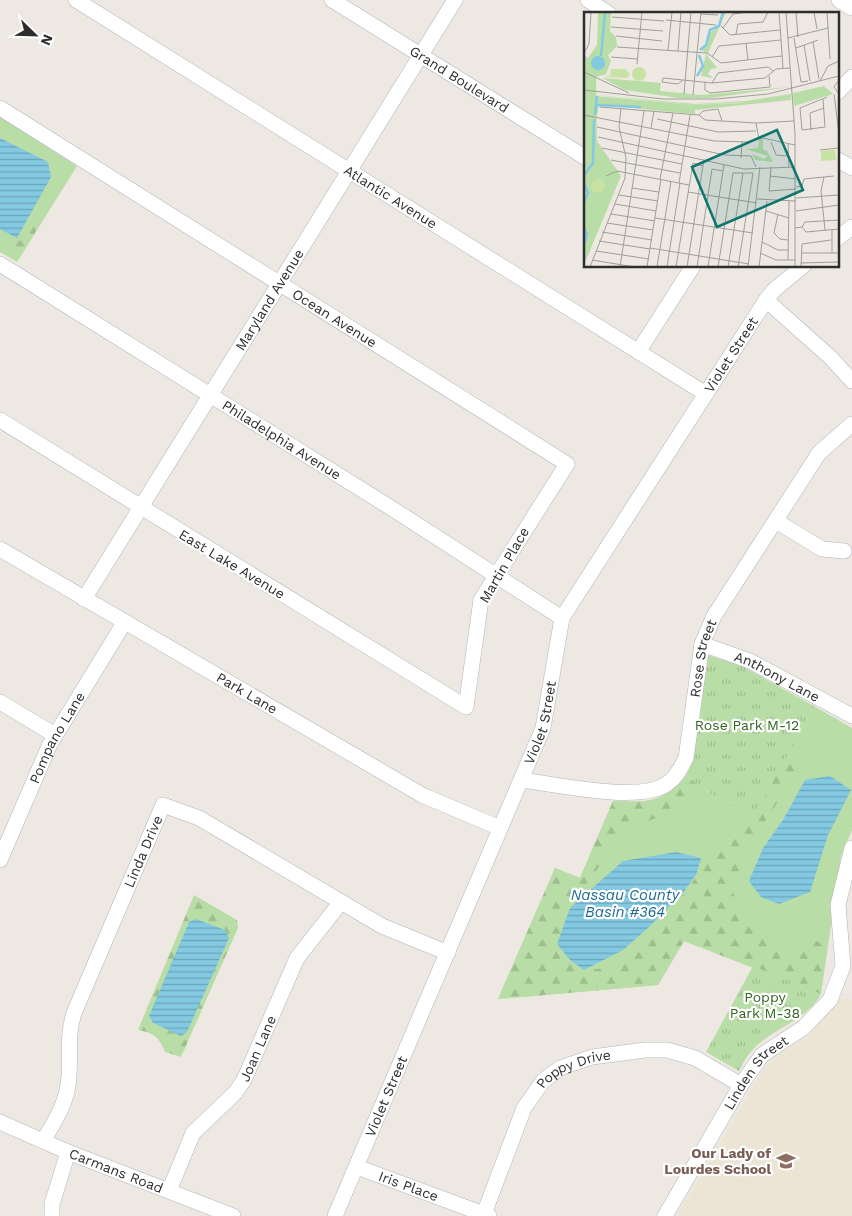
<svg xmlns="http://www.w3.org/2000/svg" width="852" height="1216" viewBox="0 0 852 1216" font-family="'Work Sans',sans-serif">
  <defs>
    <pattern id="forest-firs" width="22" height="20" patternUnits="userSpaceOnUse" patternTransform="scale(1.25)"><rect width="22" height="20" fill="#b9dda6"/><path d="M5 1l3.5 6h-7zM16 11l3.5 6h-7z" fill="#9fbe8f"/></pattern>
    <pattern id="park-tufts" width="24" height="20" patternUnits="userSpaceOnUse" patternTransform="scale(1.25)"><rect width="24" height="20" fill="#b9dda6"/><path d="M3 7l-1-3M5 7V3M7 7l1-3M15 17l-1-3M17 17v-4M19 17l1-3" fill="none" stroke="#9fbe8f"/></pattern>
    <pattern id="water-rules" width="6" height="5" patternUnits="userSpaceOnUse" patternTransform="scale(1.25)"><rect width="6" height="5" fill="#83c9e2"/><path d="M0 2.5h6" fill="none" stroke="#6ca4b8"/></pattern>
  </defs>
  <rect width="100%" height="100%" fill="#ede8e2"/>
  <path fill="#ece4d4" d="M840,997l12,3v216h-175l91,-154 40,-26z"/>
  <path fill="#b9dda6" d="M0,117l77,49 -60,96 -17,-10z
    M814,706l38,22v102l-11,26 -20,138 -137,-53 -26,44 -160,14 57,-131 25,10 33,-77c37,1 46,3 73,-25l65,45z"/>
  <path fill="url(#forest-firs)" d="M57,197l-37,60 -20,-10v-14l15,9 5,-1 27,-36z
    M794,741l6,20 -12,25 -29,45 -15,28 -11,34 9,23 32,34 21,4 11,-9 10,-4 9,4 2,4 -6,45 -137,-53 -26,44 -160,14 57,-131 25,10 33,-77c37,1 46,3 73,-25l17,12 -18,17 -28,13 -23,7 -17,16 -47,67 -13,36 27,26 22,-2 50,-38 87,-114 8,5z
    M194,895l43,25 1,8 -57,129 -16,-5c-6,-15 -11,-19 -27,-22z"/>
  <path fill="url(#park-tufts)" d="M707,655l31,9 76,42 -63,115 -65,-45 7,-16z
    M753,966l68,28c-16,29 -53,35 -72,60 -4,5 -7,11 -10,17l-33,-19z"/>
  <path fill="url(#water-rules)" d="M0,138l48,24 3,15 -34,61 -17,-9z
    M830,776l21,14 -23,45 -18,57 -31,12 -18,-7 -12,-16 14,-33 20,-28 22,-40z
    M676,852l25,6 -5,17 -14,19 -32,32 -27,24 -39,20 -14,-10 -13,-16 13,-36 53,-47z
    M196,919l29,11 4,8 -42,94 -6,4 -28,-13 -4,-7 40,-94z"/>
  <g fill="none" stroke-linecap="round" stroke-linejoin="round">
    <g stroke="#b2b4bc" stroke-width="16">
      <g id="minor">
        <path id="s1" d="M76,0l630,394"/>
        <path id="s2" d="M332,0l254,158"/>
        <path d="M588,0l21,14"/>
        <path d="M839,0l13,8"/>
        <path d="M838,92l14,-15"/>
        <path id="s3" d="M0,108l567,356 -86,136 -15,107 -466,-287"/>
        <path d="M838,160l14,8"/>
        <path d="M838,238l14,-11"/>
        <path id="s4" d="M0,264l388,242 174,112"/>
        <path d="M766,300l64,57 22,24"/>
        <path d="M638,352l55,-86"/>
        <path d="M776,521l46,28 22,2"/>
        <path id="s5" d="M0,549l422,246 78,33"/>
        <path id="s6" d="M84,599l371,-599"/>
        <path id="s7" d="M702,644l48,17 102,55"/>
        <path d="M0,702l55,33"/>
        <path id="s8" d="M521,780c35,4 120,24 147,3 9,-6 13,-16 18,-25l16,-114 12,-28 105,-163 33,-29"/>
        <path id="s9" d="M0,860l50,-116 74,-121"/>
        <path id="s10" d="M0,1122l68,30 165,64"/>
        <path id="s11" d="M43,1141c9,-15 20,-32 24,-50 6,-26 -2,-50 7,-78l89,-208 36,13 183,108 66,27"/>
        <path id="s12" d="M357,1167l132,49"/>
        <path id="s13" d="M169,1191l24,-58 42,-40 9,-13 53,-122 44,-56"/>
        <path id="s14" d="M484,1214l40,-106 19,-27 17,-13 32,-11 53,-7h22l28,8 46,27"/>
        <path d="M52,1216v-12l16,-52"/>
        <path id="s15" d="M335,1216l208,-488 19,-110 204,-318 8,-10 29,-24"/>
        <path id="s16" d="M665,1216l76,-131 21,-30 41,-27 27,-28 13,-34 -5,-61 14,-57"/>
      </g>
    </g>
    <use href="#minor" stroke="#fff" stroke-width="15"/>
  </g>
  <defs>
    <g id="school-bare" transform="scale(1.5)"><path d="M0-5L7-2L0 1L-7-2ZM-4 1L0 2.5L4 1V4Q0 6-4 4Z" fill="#8d6e63" stroke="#fff" stroke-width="2.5" paint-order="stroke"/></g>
  </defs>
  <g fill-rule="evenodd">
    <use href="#school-bare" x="786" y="1161"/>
  </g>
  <g text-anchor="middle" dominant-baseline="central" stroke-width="4.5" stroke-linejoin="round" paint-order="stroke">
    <g font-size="14" fill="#2e2e2e" stroke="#fff">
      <text stroke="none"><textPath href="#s2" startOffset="150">Grand Boulevard</textPath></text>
      <text stroke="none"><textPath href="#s1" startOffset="371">Atlantic Avenue</textPath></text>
      <text stroke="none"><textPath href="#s6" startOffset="352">Maryland Avenue</textPath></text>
      <text stroke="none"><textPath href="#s3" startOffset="395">Ocean Avenue</textPath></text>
      <text stroke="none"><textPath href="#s15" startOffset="955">Violet Street</textPath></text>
      <text stroke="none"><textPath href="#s4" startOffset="332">Philadelphia Avenue</textPath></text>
      <text transform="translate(232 564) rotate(31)">East Lake Avenue</text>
      <text transform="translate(504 565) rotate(-60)">Martin Place</text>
      <text stroke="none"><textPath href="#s8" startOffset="282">Rose Street</textPath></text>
      <text stroke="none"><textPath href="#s7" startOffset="82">Anthony Lane</textPath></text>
      <text stroke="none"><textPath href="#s5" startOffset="286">Park Lane</textPath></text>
      <text stroke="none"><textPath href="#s15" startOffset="535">Violet Street</textPath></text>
      <text stroke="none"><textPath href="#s9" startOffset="135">Pompano Lane</textPath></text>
      <text stroke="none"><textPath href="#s11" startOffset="310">Linda Drive</textPath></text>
      <text stroke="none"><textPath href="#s13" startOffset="171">Joan Lane</textPath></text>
      <text stroke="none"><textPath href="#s14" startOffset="180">Poppy Drive</textPath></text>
      <text stroke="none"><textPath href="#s16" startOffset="171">Linden Street</textPath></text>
      <text stroke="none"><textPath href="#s15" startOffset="130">Violet Street</textPath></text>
      <text stroke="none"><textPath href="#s10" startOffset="126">Carmans Road</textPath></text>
      <text stroke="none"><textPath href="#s12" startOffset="55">Iris Place</textPath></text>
    </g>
    <g font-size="14" fill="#326424" stroke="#fff">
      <text x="747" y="725">Rose Park M-12</text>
      <text x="765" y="997">Poppy<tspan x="765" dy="16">Park M-38</tspan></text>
    </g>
    <g font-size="14" font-weight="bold" fill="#785e54" stroke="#fff" text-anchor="end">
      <text x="771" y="1153">Our Lady of<tspan x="771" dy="16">Lourdes School</tspan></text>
    </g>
    <g font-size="15" font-style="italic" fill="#1e6a91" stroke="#fff">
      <text x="625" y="895">Nassau County<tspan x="625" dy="17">Basin #364</tspan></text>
    </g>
  </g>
  <g transform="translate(584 12)">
    <rect width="255" height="255" fill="#ede8e2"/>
    <path d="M0,82l112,10 50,-3 45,-7 -42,8 -56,3z" fill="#b9dda6"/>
    <path d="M139,0h3l-18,41 -4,-1 -3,-4 5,-2 3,-12 10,-8zM18,66l59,5 -1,8 41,4 89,-8 -79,11h-33l-53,-8zM240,74l9,8 -39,12 -1,-13zM207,82v6l-96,10v4l-96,-9 -2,11 -13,-2v-19l109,10 47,-2zM179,127v11l4,1 6,11 -18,-2 -3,-6 12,5 4,-3 -22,-7 12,-1 1,-8z" fill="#b9dda6"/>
    <path d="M14,0h13l-1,19 6,6 1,9 -9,9 3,6 -5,13 -10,3 1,64 24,35 -37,89v-210l4,3 9,-13zM122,42l11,14 -6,1 -3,5 5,4 -12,-2z" fill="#b9dda6"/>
    <path d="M48 62a7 7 0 1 1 14 0a7 7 0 1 1-14 0ZM27,57h15l4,5 -3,4 -23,-1 6,-1zM251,138l1,10 -15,1v-10zM7 174a7 7 0 1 1 14 0a7 7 0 1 1-14 0Z" fill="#c8e2a3"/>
    <path d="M7 51a7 7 0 1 1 14 0a7 7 0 1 1-14 0Z" fill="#83c9e2"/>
    <path fill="none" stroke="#83c9e2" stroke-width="2.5" d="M116,38l6,-5 4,-15 9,-4 4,-14M17,44l4,-44M113,64l6,-10 -4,-11M13,93l44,2M11,103l2,-19M0,163l9,-12 1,-44M0,171l4,10 -4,9M0,215l3,7 -3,11"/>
    <path fill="none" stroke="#a19e9a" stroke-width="1" d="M195,0l4,56M202,0l9,122v133M212,0l2,25M230,0l3,17M243,0l3,47M117,2l17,1M28,5l52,4M82,8l50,5M137,14l9,9 50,-5M27,15l52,4M139,16l10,-14 15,-2M152,22l2,-10 25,-2 5,-10M32,24l46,5M204,26l40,-10M210,26l7,44 7,-1M229,30l6,37M162,31l2,17M220,33l6,36M33,35l90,6 14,10 61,-7M212,36l22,-8M84,38l4,-38M94,39l3,-39M0,41l5,-9 2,-32M27,45l26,2M128,45l7,-11 62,-6M53,52l5,-52M0,60l45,21M99,68l-5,4 -16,-2 1,-4 20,2 29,3 53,-5 11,-9 14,-1M255,68l-5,7 5,7M236,69l8,-15 11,-5M121,70v8l5,3 60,-6 -1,-11M128,71l6,-10 50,-6 5,4M0,78l79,9h53l52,-5 71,-18M100,82l7,-82M250,82l5,40M109,83l8,-83M239,87l2,28M16,95l99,8 4,-4 15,-2 4,12M0,103l130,26 35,1 14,-4 32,7M115,103l6,5 51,3 38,-2M73,107l61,13 38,-1M172,111l3,16M13,115l128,28 26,1 5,11M241,115l-23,3 -2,-22 27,-11M67,116l3,-17M227,118l-1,-17 14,-5M14,125l146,32 51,-2M187,130l5,13 12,1M204,132l1,23M18,136l80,16M236,138l19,-2M157,146l1,-17M27,148l69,13M187,155l-2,24 27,-2M22,164l11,-5 72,14M186,164l26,3M240,165l-3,14 4,39M76,167l13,-66M95,171l11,-68M212,175l6,-1 2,-7 30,-3M48,176l27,4M104,180l69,11M35,183l39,6M212,186l43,-3M173,187l39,2M31,192l41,7M182,199l23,7M212,199l43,-6M27,202l44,7M194,202l-4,19 6,6 8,1M71,206l98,15M23,211l46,7M218,215l3,-5 34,-2M211,216l7,-1 4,5 33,-3M18,220l50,8M15,229l51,8M178,230l16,8h10M66,236l99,16M12,239l53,8M176,241l16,7h19M218,241h37M248,241v-23M8,248l43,7M204,248l1,-59M217,251l38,-1M6,255l35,-89 1,-20 -7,-31 2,-19M36,255l24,-156M63,255l14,-88M73,255l14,-86M83,255l13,-84M92,255l17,-104 10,3M103,255l17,-108M113,255l15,-98 11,2M124,255l16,-102M134,255l15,-94h20l-15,94M144,255l15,-94M164,255l12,-100M175,255l8,-66M217,255l1,-23 29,-4"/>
    <path fill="#0f766e" fill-opacity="0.15" stroke="#0f766e" stroke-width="2.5" d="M193,118l26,60 -86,37 -25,-60z"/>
    <rect width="255" height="255" fill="none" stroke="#2e2e2e" stroke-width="2.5"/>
  </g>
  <g transform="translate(35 35) rotate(113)" stroke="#ffffff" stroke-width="4" paint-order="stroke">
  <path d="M0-4L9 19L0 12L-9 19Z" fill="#2e2e2e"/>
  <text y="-8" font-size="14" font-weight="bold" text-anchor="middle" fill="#2e2e2e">N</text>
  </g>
</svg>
